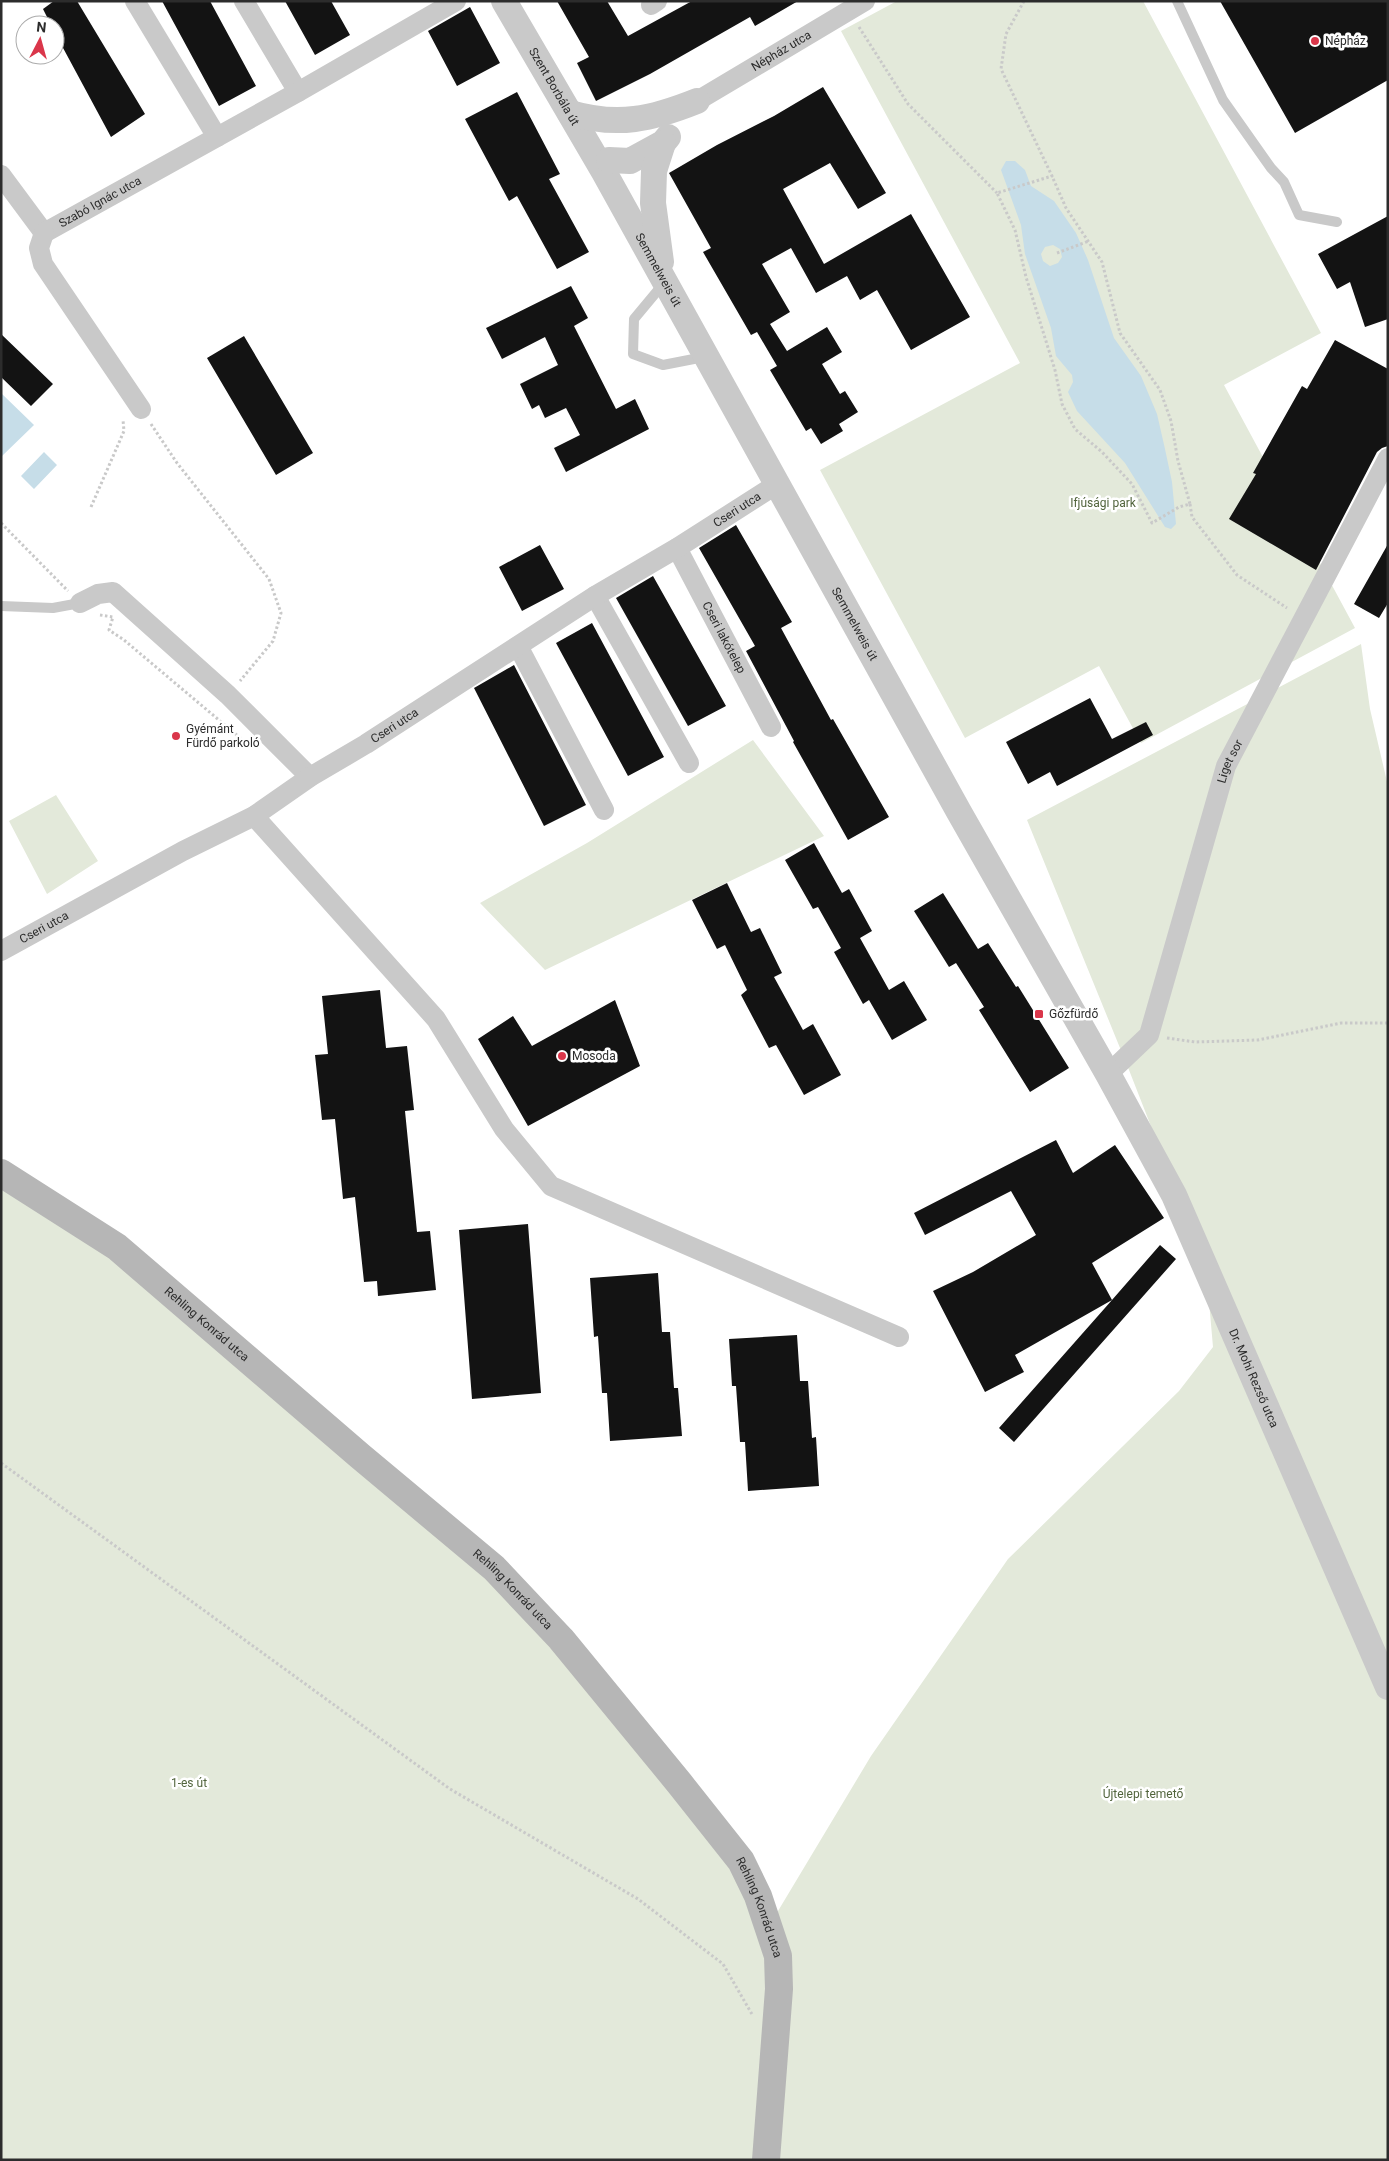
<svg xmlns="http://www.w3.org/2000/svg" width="1389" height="2161" viewBox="0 0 1389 2161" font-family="Roboto,sans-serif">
  <rect width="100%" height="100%" fill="#fff"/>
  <path fill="#e3e9da" d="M897,1h246l178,332 -97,52 131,243 -214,115 -42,-77 -134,72 -145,-268 200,-107 -179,-332z
    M1361,644l9,65 18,77v1374h-1387v-987l21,13 472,382 186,216 89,142 102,-170 137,-197 171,-168 34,-44 -7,-80 -77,-197 -102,-250z
    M753,740l71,96 -279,134 -65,-67 107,-60z
    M56,795l42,66 -51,33 -38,-73z"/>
  <path fill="#c6dde8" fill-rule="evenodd" d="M1006,161h9l10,9 6,16 23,15 22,32 12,27 26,78 27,38 16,38 8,35 7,33 4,42 -5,5 -6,-2 -40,-64 -48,-52 -9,-19 5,-10 -1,-7 -16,-19 -5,-28 -26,-74 -4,-29 -20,-55zM1053,245l7,4 2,8 -4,6 -8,3 -7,-5 -2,-7 4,-7z
    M1,393l33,32 -33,32z
    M44,452l13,13 -23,24 -13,-13z"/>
  <path fill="#131313" d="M54,1h23l68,113 -34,23 -56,-104v-8h-4l-8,-16z
    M162,1h48l46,85 -37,20z
    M285,1h46l19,34 -35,20z
    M557,1h50l21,35 64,-35h106l-43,25 -5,-9 -100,57 -54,27 -19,-38 12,-6z
    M1220,1h168v79l-93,53z
    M470,7l30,56 -43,23 -29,-55z
    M823,87l63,106 -28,16 -28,-46 -47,26 41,75 87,-50 59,103 -59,33 -34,-60 -17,10 -13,-24 -31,17 -25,-45 -29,16 28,48 -20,12 17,27 40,-24 15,25 -20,12 18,30 5,-3 13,21 -19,12 4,7 -22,13 -10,-16 -5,3 -36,-61 7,-4 -20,-34 -6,3 -48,-83 8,-4 -42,-75 48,-28 57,-29z
    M517,92l43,82 -11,5 40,73 -32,17 -40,-73 -8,5 -44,-82z
    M1388,216v103l-23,8 -15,-45 -13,7 -19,-35z
    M571,286l17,32 -14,8 42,83 19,-10 14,30 -83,43 -12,-24 26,-13 -14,-27 -21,10 -6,-13 -7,4 -12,-25 38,-19 -13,-28 -43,22 -16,-31z
    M1,334l52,50 -22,22 -30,-29z
    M244,336l69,117 -37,22 -69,-117z
    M1335,340l53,29v77l-6,2 -5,4 -61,118 -87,-51 27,-45 -3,-1 49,-87 5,3z
    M736,525l56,97 -11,6 50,92 2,-1 56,98 -41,23 -55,-98 1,-1 -48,-90 9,-5 -56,-98z
    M1388,544v59l-9,15 -25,-14z
    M540,545l24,44 -42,22 -23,-44z
    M653,576l73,130 -38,20 -72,-128z
    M592,623l72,134 -36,19 -72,-133z
    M514,665l72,140 -42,21 -70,-138z
    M1090,698l22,41 34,-17 7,13 -96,51 -7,-14 -22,12 -22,-42z
    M814,843l28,50 7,-4 23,42 -12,7 29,52 15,-9 23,39 -35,20 -23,-40 -6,4 -29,-52 7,-4 -23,-41 -5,2 -28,-49z
    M727,883l24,49 9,-4 22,45 -8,4 29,53 10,-6 28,51 -37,20 -28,-50 -7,3 -28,-53 6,-5 -22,-45 -8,4 -25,-49z
    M943,893l35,56 10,-6 28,44 2,-1 51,82 -39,24 -51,-82 5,-3 -28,-44 -7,4 -35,-56z
    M380,990l6,58 21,-2 7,64 -9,1 12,121 13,-1 6,59 -58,6 -1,-15 -13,1 -9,-85 -12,2 -8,-80 -13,1 -7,-65 13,-1 -6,-58z
    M615,1000l25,66 -112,60 -50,-87 35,-23 19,30z
    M1056,1140l17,33 42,-28 49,73 -72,45 20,37 48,-55 16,14 -162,183 -15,-14 113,-128 -97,55 9,17 -39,20 -52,-101 40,-19 63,-37 -25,-44 -86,44 -11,-22z
    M528,1224l13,169 -69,6 -13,-169z
    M658,1273l4,59h8l4,56h4l4,48 -72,5 -3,-48h-5l-4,-57 -4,1 -4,-59z
    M797,1335l3,46h8l4,57 4,-1 3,49 -71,5 -3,-49h-5l-4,-56h-4l-3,-47z"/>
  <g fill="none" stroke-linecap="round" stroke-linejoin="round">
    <path stroke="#c9c9c9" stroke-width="3" stroke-dasharray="2.5 2.5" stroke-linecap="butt" d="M1024,1l-18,33 -5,35 51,107 -55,17 18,37 11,47 29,93 7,34 13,25 27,23 30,32 20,39 27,-16 11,-3 -12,-43 -7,-40 -11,-31 -40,-57 -18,-71 -36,-54 -14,-32
      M859,27l49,77 89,89
      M1057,253l32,-12
      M151,424l26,39 92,116 12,34 -8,28 -33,40
      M1190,504l2,13 45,58 50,33
      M91,507l33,-76 -1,-11
      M1,523l67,68
      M100,615l13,2 -4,13 15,10 121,102
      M1167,1038l28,4 63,-2 83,-17h47
      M1,1463l449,326 188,110 85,65 30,52"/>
    <path stroke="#c9c9c9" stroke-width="10" d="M1177,1l46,99 48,68 13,14 15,33 38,7
      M664,283l-30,36 -1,35 30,11 41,-8
      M1,606l52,2 27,-5"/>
    <g stroke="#c9c9c9" stroke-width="20">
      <path d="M135,1l82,136"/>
      <path d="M244,1l54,91"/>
      <path d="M651,5l6,-4"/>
      <path id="s1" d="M697,101l168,-100"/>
      <path d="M1,175l43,58"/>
      <path id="s2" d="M44,233l254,-141 158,-91"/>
      <path d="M44,233l-5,15 4,16 98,145"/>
      <path id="s3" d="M677,548l94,179"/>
      <path d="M595,596l94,167"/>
      <path d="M80,603l18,-9 15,-2 115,103 82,82"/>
      <path d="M518,646l86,164"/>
      <path d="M254,816l182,203 68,110 47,57 348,151"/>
      <path id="s4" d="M1,951l182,-100 71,-35 56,-39 56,-33 229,-148 82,-48 100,-64"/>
      <path id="s5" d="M1108,1074l41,-39 77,-269 162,-308"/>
    </g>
    <g stroke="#c9c9c9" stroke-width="26">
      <path id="s6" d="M504,1l100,171 355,640 149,262 66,121 214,492"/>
      <path d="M570,113c48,14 82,6 127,-12"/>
      <path d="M609,160l21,1 33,-18 5,-6"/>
      <path d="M661,262l-8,-59 1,-32 9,-28"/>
    </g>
    <path stroke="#b6b6b6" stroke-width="28" id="s7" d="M1,1173l116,74 243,209 134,112 67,71 119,145 61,77 17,35 20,60 1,33 -13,171"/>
  </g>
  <g fill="#da364a" stroke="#fff" stroke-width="2">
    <circle cx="1315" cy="41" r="5"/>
    <circle cx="176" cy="736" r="5"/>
    <rect x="1034" y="1009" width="10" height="10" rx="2.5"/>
    <circle cx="562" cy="1056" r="5"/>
  </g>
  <g text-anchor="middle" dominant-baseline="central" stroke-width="5" stroke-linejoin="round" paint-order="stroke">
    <g font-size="12" fill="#2c2c2c" stroke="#fff" text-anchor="start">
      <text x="1325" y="41">Népház</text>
      <text x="186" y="729">Gyémánt<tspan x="186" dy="14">Fürdő parkoló</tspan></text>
      <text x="1049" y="1014">Gőzfürdő</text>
      <text x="572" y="1056">Mosoda</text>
    </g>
    <g font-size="12" fill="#2c2c2c" stroke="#fff">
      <text stroke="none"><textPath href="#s1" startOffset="98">Népház utca</textPath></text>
      <text stroke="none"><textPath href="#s6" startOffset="99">Szent Borbála út</textPath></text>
      <text stroke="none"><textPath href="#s2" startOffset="64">Szabó Ignác utca</textPath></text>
      <text stroke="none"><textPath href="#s6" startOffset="310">Semmelweis út</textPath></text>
      <text stroke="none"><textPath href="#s4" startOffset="859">Cseri utca</textPath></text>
      <text stroke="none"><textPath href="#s6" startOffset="715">Semmelweis út</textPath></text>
      <text stroke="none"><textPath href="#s3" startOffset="101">Cseri lakótelep</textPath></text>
      <text stroke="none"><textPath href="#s4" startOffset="454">Cseri utca</textPath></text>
      <text stroke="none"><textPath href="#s5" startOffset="342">Liget sor</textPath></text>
      <text stroke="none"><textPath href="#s4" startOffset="49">Cseri utca</textPath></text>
      <text stroke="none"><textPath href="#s7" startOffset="256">Rehling Konrád utca</textPath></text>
      <text stroke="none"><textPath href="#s6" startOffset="1569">Dr. Mohi Rezső utca</textPath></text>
      <text stroke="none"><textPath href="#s7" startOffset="661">Rehling Konrád utca</textPath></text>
      <text stroke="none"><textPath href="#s7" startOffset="1066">Rehling Konrád utca</textPath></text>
    </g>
    <g font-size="12" fill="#51643c" stroke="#fff">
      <text x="1103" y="503">Ifjúsági park</text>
      <text x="189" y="1783">1-es út</text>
      <text x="1143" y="1794">Újtelepi temető</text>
    </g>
  </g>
  <rect width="1389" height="2161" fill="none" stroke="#2c2c2c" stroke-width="5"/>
  <g transform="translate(40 40) rotate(6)"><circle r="24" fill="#ffffff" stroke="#ababab"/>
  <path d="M0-4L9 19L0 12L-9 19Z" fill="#da364a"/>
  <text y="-8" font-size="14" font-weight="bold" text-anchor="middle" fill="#2c2c2c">N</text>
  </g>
</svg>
